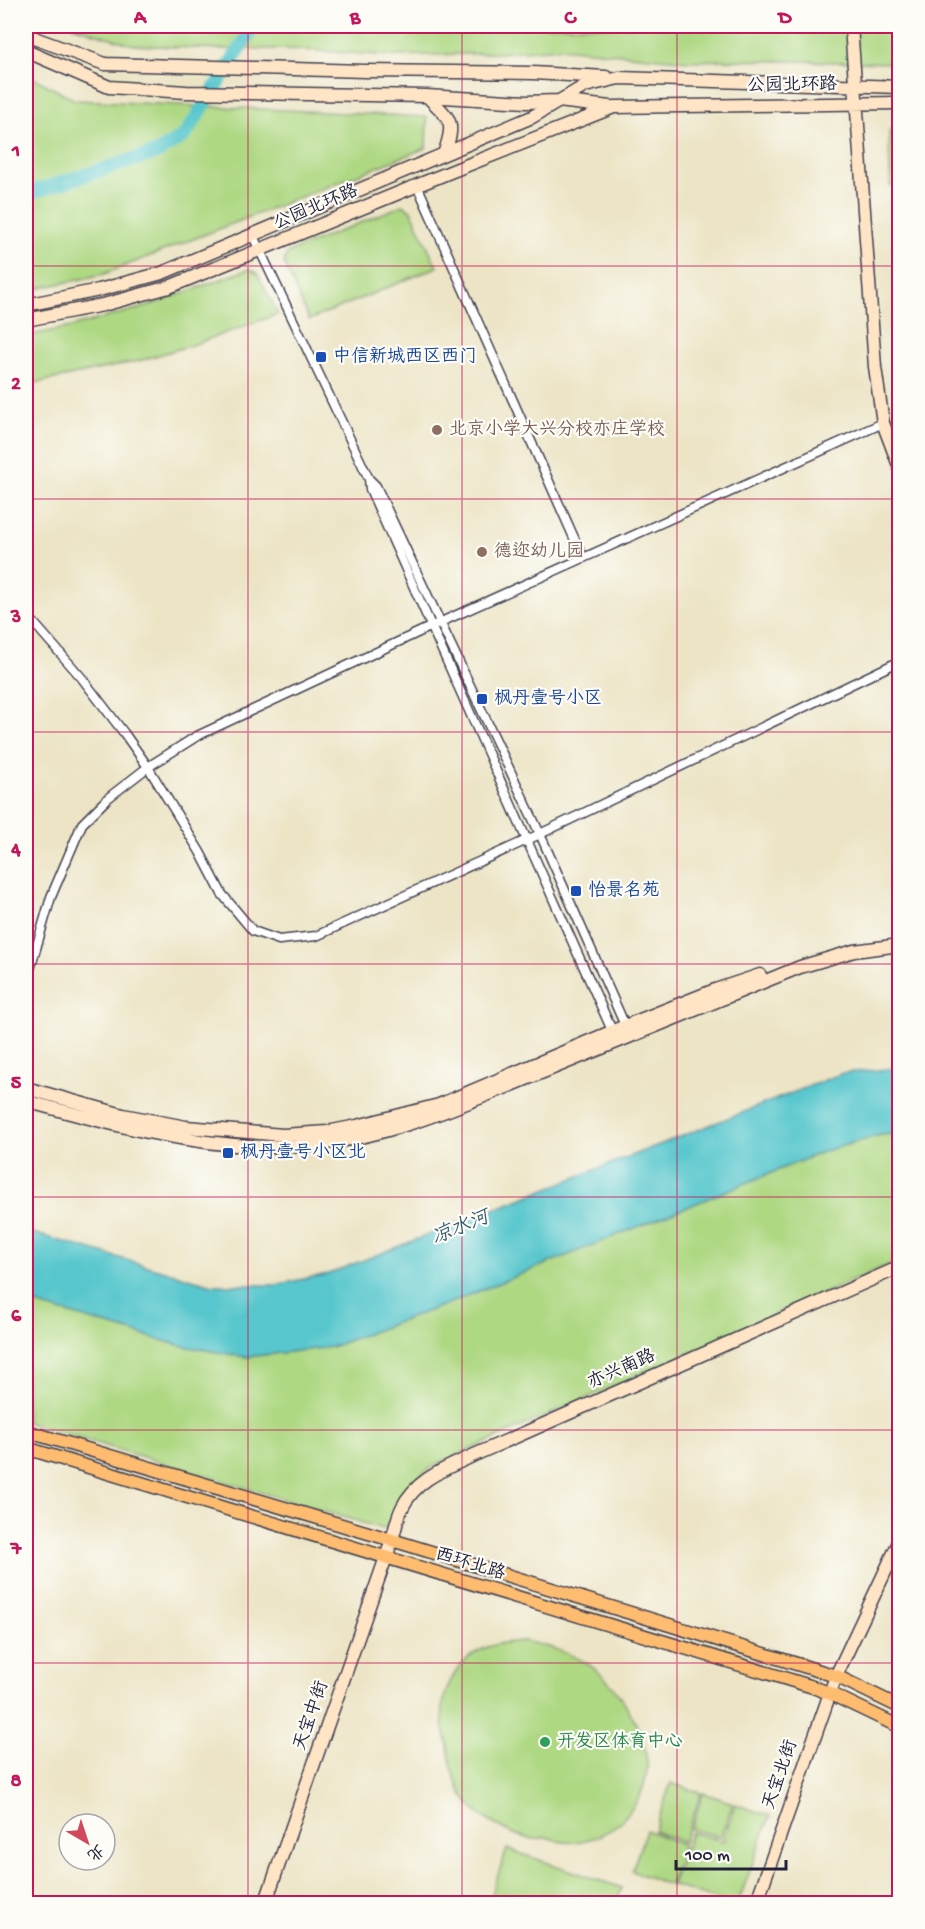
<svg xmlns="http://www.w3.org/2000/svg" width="925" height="1929" viewBox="0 0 925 1929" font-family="'Gochi Hand','LXGW WenKai TC',sans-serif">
  <rect width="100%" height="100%" fill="#fdfcf7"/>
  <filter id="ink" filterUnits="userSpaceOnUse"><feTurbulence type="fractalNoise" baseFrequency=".0167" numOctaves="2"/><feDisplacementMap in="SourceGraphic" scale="12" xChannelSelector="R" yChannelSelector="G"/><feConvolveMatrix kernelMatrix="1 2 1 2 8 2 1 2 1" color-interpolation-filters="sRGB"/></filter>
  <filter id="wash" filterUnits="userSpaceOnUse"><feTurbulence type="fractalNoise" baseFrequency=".008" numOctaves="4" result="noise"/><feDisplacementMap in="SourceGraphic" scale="24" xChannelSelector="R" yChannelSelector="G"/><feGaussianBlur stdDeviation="1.35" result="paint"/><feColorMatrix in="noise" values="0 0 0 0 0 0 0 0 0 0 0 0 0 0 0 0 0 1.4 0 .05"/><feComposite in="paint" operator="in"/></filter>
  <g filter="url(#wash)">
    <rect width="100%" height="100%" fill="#ece4c5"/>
    <path fill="#afd883" stroke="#687d5f" stroke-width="1.5" d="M72,26h827l1,37 -170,-3 -41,1 -128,-13 -63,5 -104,3 -105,-7h-73l-83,-4z
      M26,74l49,26 352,17 -1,31 -322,126 -78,17z
      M899,122v64h-9l-1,-55z
      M403,205l8,5 26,57 -128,53 -25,-57 3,-10z
      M249,269l8,4 21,41 -80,29 -59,18 -113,24v-49l45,-9 77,-21z
      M899,1133v127l-464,205c-10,7 -20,13 -28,22 -10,12 -14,37 -24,42l-357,-107v-121l152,44 68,12 85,-10 116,-43 378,-153 55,-16z
      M524,1641c22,5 45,11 64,23 28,19 58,66 59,100 0,35 -27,68 -61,76 -9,2 -18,4 -27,1 -4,-1 -9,-3 -13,-4 -3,0 -6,2 -9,2 -12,0 -24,-5 -35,-11 -37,-17 -49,-43 -54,-82 -1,-8 -4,-15 -5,-23 -4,-31 15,-66 45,-76 12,-5 24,-5 36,-6z
      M671,1783l30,10 -17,49 -30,-11z
      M703,1793l30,10 -12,34 -30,-8z
      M735,1804l35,12 -32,87h-12l-54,-18 19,-53 32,9z
      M646,1830l37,15 -13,40 -38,-14z
      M507,1849l115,39 -6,15h-128z"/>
    <path fill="#59c7cd" stroke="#3e7484" stroke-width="1.5" d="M899,1068v65l-19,2 -55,16 -378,153 -116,43 -85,10 -68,-12 -152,-44v-70l187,54h62l53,-11 515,-201z"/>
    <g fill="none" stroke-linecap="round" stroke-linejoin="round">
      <path stroke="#59c7cd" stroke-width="14" d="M26,194l132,-42 27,-17 69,-109"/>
    </g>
  </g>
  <g filter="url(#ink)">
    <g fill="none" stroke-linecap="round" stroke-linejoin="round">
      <g stroke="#403f50" stroke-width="11">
        <path id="street" d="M417,185l166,373
          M253,236l116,243 7,7 164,348 87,196
          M369,479l1,10c80,183 164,363 244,546
          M26,616l7,6 48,55 43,56 24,34 52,85 22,42 31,37 26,9 37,-4 224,-102 360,-173
          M26,983l25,-86 31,-73 26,-26 40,-31 49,-31 233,-109 453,-204"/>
      </g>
      <g stroke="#403f50" stroke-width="15">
        <path id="secondary" d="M851,26l24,341 8,56 17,45
          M26,32l11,7 68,25 260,7 168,2 73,4
          M26,51l83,36 77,5 241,4 99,6 32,-1 52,6
          M427,96c24,24 29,25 17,58
          M26,305l73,-15 63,-17 370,-156 53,-31 34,-8 281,9
          M26,320l77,-15 66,-18 281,-115 164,-65 286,-4
          M26,1088l97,27 63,12 97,8 44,-3 30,-6 82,-21 186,-79 90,-36 45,-15
          M26,1101c83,23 166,46 253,46 95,-1 183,-42 269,-77 84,-34 168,-69 252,-103l54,-16 46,-6
          M265,1904l127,-364c3,-10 5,-22 10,-32 14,-29 43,-39 70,-52l428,-189
          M756,1904l80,-228 64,-136"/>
      </g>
      <g stroke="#403f50" stroke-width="15">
        <path id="primary" d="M26,1431l366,109 444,136 64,31
          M26,1448l784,238 19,7 71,34"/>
      </g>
      <use href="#street" stroke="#fff" stroke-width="8"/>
      <use href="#secondary" stroke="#ffe4c6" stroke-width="12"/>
      <use href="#primary" stroke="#febc70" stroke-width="12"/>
    </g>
  </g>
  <path fill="none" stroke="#c2185b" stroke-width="1.5" stroke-opacity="0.55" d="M248,26v1878M462,26v1878M677,26v1878M26,266h874M26,499h874M26,732h874M26,964h874M26,1197h874M26,1430h874M26,1663h874"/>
  <g fill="#1a4fb4" stroke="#fdfcf7" stroke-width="2">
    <rect x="315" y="351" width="12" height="12" rx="3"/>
    <rect x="476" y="693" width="12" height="12" rx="3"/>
    <rect x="570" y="885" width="12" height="12" rx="3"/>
    <rect x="222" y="1147" width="12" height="12" rx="3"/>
  </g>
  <g fill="#8d6e63" stroke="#fdfcf7" stroke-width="2">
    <circle cx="437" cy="430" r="6"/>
    <circle cx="482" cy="552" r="6"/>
  </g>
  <circle fill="#2e9e5b" stroke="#fdfcf7" stroke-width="2" cx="545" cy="1742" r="6"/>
  <g text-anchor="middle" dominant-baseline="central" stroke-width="4.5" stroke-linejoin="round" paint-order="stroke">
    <g font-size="18" fill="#22223b" stroke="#fdfcf7">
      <text transform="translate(792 86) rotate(-1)">公园北环路</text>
      <text transform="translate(316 208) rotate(-23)">公园北环路</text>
      <text transform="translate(622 1370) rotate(-24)">亦兴南路</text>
      <text transform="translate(470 1565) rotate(17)">西环北路</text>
      <text transform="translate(312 1716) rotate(-71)">天宝中街</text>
      <text transform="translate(781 1775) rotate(-71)">天宝北街</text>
    </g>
    <g font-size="18" fill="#164399" stroke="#fdfcf7" text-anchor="start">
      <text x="333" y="357">中信新城西区西门</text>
      <text x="494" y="699">枫丹壹号小区</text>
      <text x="588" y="891">怡景名苑</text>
      <text x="240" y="1153">枫丹壹号小区北</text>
    </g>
    <g font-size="18" fill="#785e54" stroke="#fdfcf7" text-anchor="start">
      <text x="449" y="430">北京小学大兴分校亦庄学校</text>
      <text x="494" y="552">德迩幼儿园</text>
    </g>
    <g font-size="18" fill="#27864d" stroke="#fdfcf7" text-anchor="start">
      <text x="557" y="1742">开发区体育中心</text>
    </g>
    <g font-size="20" font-style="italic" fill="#355c6e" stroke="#fdfcf7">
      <text transform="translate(461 1229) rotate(-22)">凉水河</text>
    </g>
  </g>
  <rect width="925" height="1929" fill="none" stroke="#fdfcf7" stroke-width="66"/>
  <g transform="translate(87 1842) rotate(141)"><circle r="28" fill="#fdfcf7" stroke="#a5a5ac" stroke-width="1.5"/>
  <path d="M0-4.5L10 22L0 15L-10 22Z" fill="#d1495b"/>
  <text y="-9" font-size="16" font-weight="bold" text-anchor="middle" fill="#22223b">北</text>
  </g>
  <path d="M676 1860v9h110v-9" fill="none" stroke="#22223b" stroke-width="3"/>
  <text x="685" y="1860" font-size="18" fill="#22223b" stroke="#fdfcf7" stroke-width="4.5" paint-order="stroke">100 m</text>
  <rect x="33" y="33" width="859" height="1863" fill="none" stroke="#c2185b" stroke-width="2"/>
  <g font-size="20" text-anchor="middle" font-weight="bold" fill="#c2185b">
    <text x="140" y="23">A</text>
    <text x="355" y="23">B</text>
    <text x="570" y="23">C</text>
    <text x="785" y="23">D</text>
    <text x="16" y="156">1</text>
    <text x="16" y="389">2</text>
    <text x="16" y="622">3</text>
    <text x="16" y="855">4</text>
    <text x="16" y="1088">5</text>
    <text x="16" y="1321">6</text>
    <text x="16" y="1554">7</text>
    <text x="16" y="1786">8</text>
  </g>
</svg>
